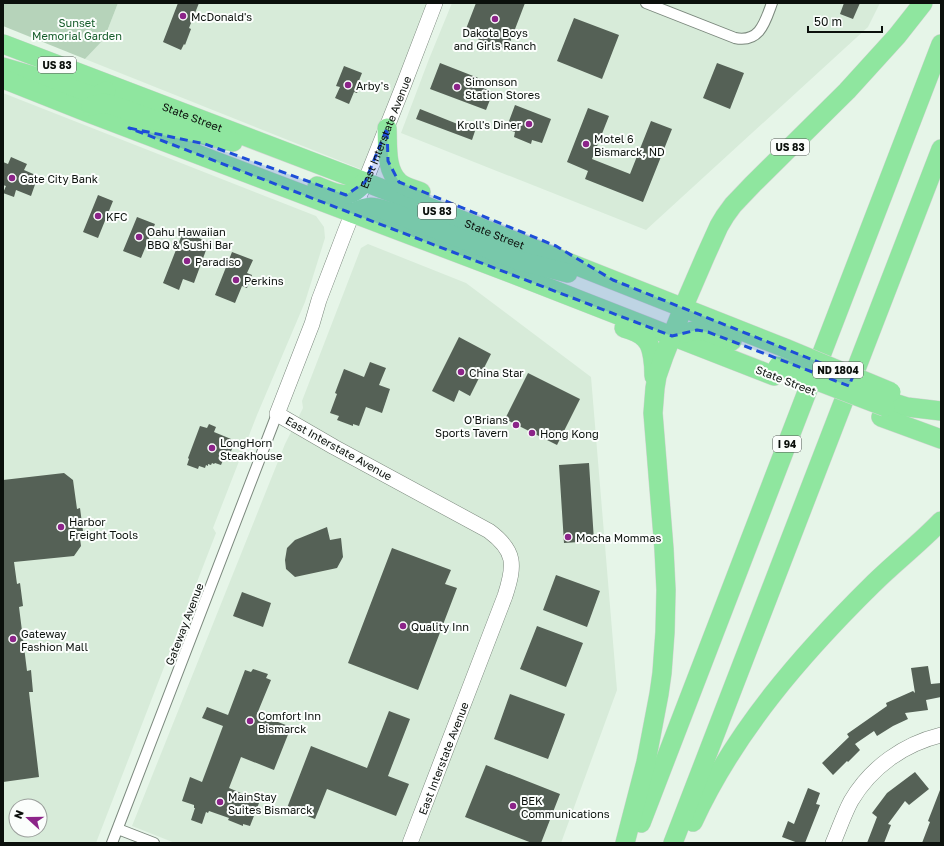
<svg xmlns="http://www.w3.org/2000/svg" width="944" height="846" viewBox="0 0 944 846" font-family="'Golos Text',sans-serif">
  <rect width="100%" height="100%" fill="#e6f5e8"/>
  <path fill="#d7ebd9" fill-rule="evenodd" d="M118,3h310l-65,167 -278,-111 19,-20z
    M452,3h428l-12,24 -222,203 -245,-97 28,-74z
    M3,93l313,123 8,11 1,11 -20,64 -48,113 -44,113 3,5 -120,310h-93zM16,806h24v24h-24z
    M368,244l98,39 125,94 26,313 -56,153h-386l-43,-17 153,-382 18,-36 -1,-7 59,-153z"/>
  <path fill="#b6d3ba" d="M3,3h115l-14,36 -19,20 -82,-33z"/>
  <path fill="#556156" d="M178,3h21l-10,25 2,1 -6,16 -1,-1 -3,6 -18,-8z
    M476,3h49l-18,47 -43,-16z
    M844,3h16l-7,16 -13,-5z
    M574,18l45,17 -17,44 -45,-18z
    M440,63l46,18 -3,7 10,4 -7,18 -56,-21z
    M717,63l27,10 -14,36 -27,-11z
    M344,66l18,7 -4,10h3l-4,10 -3,-1 -5,12 -14,-6 5,-11 -4,-1z
    M515,105l36,14 -9,24 -10,-3 -1,4 -17,-7 1,-5 -9,-3z
    M588,108l21,8 -17,43 38,15 21,-53 21,8 -29,73 -58,-23 3,-8 -21,-9z
    M420,109l55,22 -3,9 -56,-21z
    M11,157l16,7 -3,6 14,6 -7,20 -15,-6 -2,7 -11,-4 3,-7 -3,-1v-23l5,2z
    M98,195l15,6 -15,37 -15,-6z
    M137,217l18,7 -14,34 -18,-7z
    M183,232l26,10 -15,41 -11,-4 -4,11 -16,-7z
    M232,252l21,8 -6,13 5,2 -5,13 -5,-2 -7,17 -20,-8z
    M459,337l32,17 -21,42 -11,-6 -5,12 -22,-11z
    M370,362l16,6 -7,17 11,4 -8,24 -16,-6 -7,19 -6,-2v2l-16,-6 2,-4 -9,-3 7,-19 -2,-1 9,-24 20,8z
    M528,373l52,26 -23,46 -52,-26z
    M209,424l7,3 -2,5 17,7 -1,3 4,2 -4,10 -4,-1 -5,12 -6,-2 -1,1 -2,-1 -1,2 -3,-1v2l-2,-1 -1,3 -6,-2 -1,3 -11,-4 2,-6 -1,-1 12,-32 7,2z
    M589,463l5,78 -30,2 -5,-78z
    M64,473l9,7 4,29 3,-1 3,23h-4l2,15 -7,10 -60,6 3,22 3,-1 3,23 -4,1 8,64 4,-1 2,22h-4l10,85 -36,5v-302z
    M327,527l3,13 11,-2 2,19 -6,11 -42,9 -9,-8 -1,-9 2,-12 8,-8z
    M392,548l59,22 -6,14 12,4 -39,102 -70,-27z
    M556,575l44,16 -13,36 -44,-17z
    M242,592l29,11 -8,24 -30,-11z
    M537,626l46,17 -17,44 -46,-18z
    M928,666l3,18 10,-1v14l-15,3 2,10 -23,3 3,6 -15,7 -16,10 -3,-5 -19,13 5,6 -12,12 -1,-1 -14,14 -11,-12 27,-26 -2,-3 40,-28 -1,-3 27,-12 2,2 -4,-25z
    M253,669l15,5 -2,4 5,2 -14,34 34,13 -17,43 -33,-13 -12,31 24,10 -1,2 7,3 -9,23 -7,-2v2l-15,-6 1,-2 -20,-7 -1,2 -2,-1 -4,12 -11,-4 4,-12h-1v-3l-12,-4 8,-24 12,5 21,-56 -21,-8 5,-11 21,8 17,-45 6,2z
    M510,694l55,20 -17,45 -54,-20z
    M389,711l21,8 -22,57 21,8 -13,32 -69,-27 -12,30 -28,-11 24,-62 56,22z
    M486,765l74,29 -19,49h-9l-67,-26z
    M915,772l14,17 -20,16 -4,-4 -17,23 3,1 -7,18h-17l10,-26 -5,-4 15,-20z
    M808,788l12,5 -4,11 4,1 -15,38h-7l-16,-6 6,-16 6,3z
    M940,790l1,53h-19l8,-21 -2,-1z"/>
  <g fill="none" stroke-linecap="round" stroke-linejoin="round">
    <g stroke="#7c897e" stroke-width="12">
      <path id="street" d="M646,3l89,35c25,5 30,-16 37,-35
        M118,829l36,14
        M112,843l165,-429"/>
    </g>
    <g stroke="#7c897e" stroke-width="16">
      <g id="secondary">
        <path id="s1" d="M410,843l95,-247c10,-31 11,-45 -16,-65l-155,-84 -57,-33 35,-90 7,-24 26,-68 59,-148 31,-81"/>
        <path d="M833,843c6,-14 11,-29 18,-42 20,-34 53,-57 90,-66"/>
      </g>
    </g>
    <g stroke="#d3d4d3" stroke-width="20">
      <g id="highway">
        <path id="s2" d="M3,44l362,138 420,166"/>
        <path d="M3,67l48,14 38,14 8,1 9,-5"/>
        <path d="M3,79l83,33 427,162 261,102"/>
        <path d="M91,106l13,-3 14,4 44,16 33,10 38,9"/>
        <path d="M387,128c1,17 -2,41 12,54 5,5 15,7 22,10"/>
        <path d="M317,186c11,4 24,12 35,7 5,-2 9,-7 13,-11"/>
        <path d="M353,213c16,-9 22,-6 38,-1l129,49 48,12"/>
        <path d="M624,328c7,2 18,6 22,12 7,7 8,27 8,36"/>
        <path d="M672,336l25,-6 11,2 24,9"/>
        <path d="M888,401l19,6 34,4"/>
        <path d="M881,417l60,22"/>
        <path d="M693,822c42,-91 108,-167 179,-237 22,-22 47,-41 69,-64"/>
        <path d="M641,823l300,-779"/>
        <path d="M625,843l21,-81 13,-68 3,-21 3,-41 1,-42 -2,-41 -11,-136 2,-25 2,-12 7,-20 19,-48 22,-51 14,-31 6,-10 8,-11 20,-21 94,-93 50,-55 26,-33"/>
        <path d="M673,843l268,-694"/>
      </g>
    </g>
    <use href="#street" stroke="#fff" stroke-width="10"/>
    <use href="#secondary" stroke="#fff" stroke-width="15"/>
    <use href="#highway" stroke="#8fe69f" stroke-width="19"/>
    <g stroke="#d3d4d3" stroke-width="20" stroke-linecap="butt">
      <path id="highway-bridge" d="M785,348l106,44
        M778,366l107,41"/>
    </g>
    <use href="#highway-bridge" stroke="#8fe69f" stroke-width="19"/>
  </g>
  <path fill="#1d4ed8" fill-opacity="0.2" stroke="#1d4ed8" stroke-width="3" stroke-dasharray="8 5" stroke-linejoin="round" d="M129,128l76,16 141,51 19,-13 22,-54 1,33 11,21 157,64 57,34 240,96 -4,10 -141,-54 -11,-2 -25,6z"/>
  <g fill="#8c2489" stroke="#fbfefc" stroke-width="1.5">
    <circle cx="183" cy="16" r="4"/>
    <circle cx="495" cy="19" r="4"/>
    <circle cx="348" cy="85" r="4"/>
    <circle cx="457" cy="87" r="4"/>
    <circle cx="529" cy="124" r="4"/>
    <circle cx="586" cy="144" r="4"/>
    <circle cx="12" cy="178" r="4"/>
    <circle cx="98" cy="216" r="4"/>
    <circle cx="139" cy="237" r="4"/>
    <circle cx="187" cy="261" r="4"/>
    <circle cx="236" cy="280" r="4"/>
    <circle cx="461" cy="372" r="4"/>
    <circle cx="516" cy="425" r="4"/>
    <circle cx="532" cy="433" r="4"/>
    <circle cx="212" cy="448" r="4"/>
    <circle cx="61" cy="527" r="4"/>
    <circle cx="568" cy="537" r="4"/>
    <circle cx="403" cy="626" r="4"/>
    <circle cx="13" cy="639" r="4"/>
    <circle cx="250" cy="721" r="4"/>
    <circle cx="220" cy="802" r="4"/>
    <circle cx="513" cy="806" r="4"/>
  </g>
  <g text-anchor="middle" dominant-baseline="central" stroke-width="4" stroke-linejoin="round" paint-order="stroke">
    <g fill="#fbfefc" stroke="#535754" stroke-width="1">
      <rect x="38" y="57" width="38" height="16" rx="3"/>
      <rect x="771" y="139" width="38" height="16" rx="3"/>
      <rect x="418" y="203" width="38" height="16" rx="3"/>
      <rect x="813" y="362" width="50" height="16" rx="3"/>
      <rect x="773" y="436" width="28" height="16" rx="3"/>
    </g>
    <g font-size="10" font-weight="bold" fill="#0b100c">
      <text x="57" y="65">US 83</text>
      <text x="790" y="147">US 83</text>
      <text x="437" y="211">US 83</text>
      <text x="838" y="370">ND 1804</text>
      <text x="787" y="444">I 94</text>
    </g>
    <g font-size="11" fill="#0b100c" stroke="#fbfefc" text-anchor="start">
      <text x="191" y="16">McDonald's</text>
      <text x="495" y="32" text-anchor="middle">Dakota Boys<tspan x="495" dy="13">and Girls Ranch</tspan></text>
      <text x="465" y="81">Simonson<tspan x="465" dy="13">Station Stores</tspan></text>
      <text x="356" y="85">Arby's</text>
      <text x="521" y="124" text-anchor="end">Kroll's Diner</text>
      <text x="594" y="138">Motel 6<tspan x="594" dy="13">Bismarck, ND</tspan></text>
      <text x="20" y="178">Gate City Bank</text>
      <text x="106" y="216">KFC</text>
      <text x="147" y="231">Oahu Hawaiian<tspan x="147" dy="13">BBQ &amp; Sushi Bar</tspan></text>
      <text x="195" y="261">Paradiso</text>
      <text x="244" y="280">Perkins</text>
      <text x="469" y="372">China Star</text>
      <text x="508" y="419" text-anchor="end">O'Brians<tspan x="508" dy="13">Sports Tavern</tspan></text>
      <text x="540" y="433">Hong Kong</text>
      <text x="220" y="442">LongHorn<tspan x="220" dy="13">Steakhouse</tspan></text>
      <text x="69" y="521">Harbor<tspan x="69" dy="13">Freight Tools</tspan></text>
      <text x="576" y="537">Mocha Mommas</text>
      <text x="411" y="626">Quality Inn</text>
      <text x="21" y="633">Gateway<tspan x="21" dy="13">Fashion Mall</tspan></text>
      <text x="258" y="715">Comfort Inn<tspan x="258" dy="13">Bismarck</tspan></text>
      <text x="228" y="796">MainStay<tspan x="228" dy="13">Suites Bismarck</tspan></text>
      <text x="521" y="800">BEK<tspan x="521" dy="13">Communications</tspan></text>
    </g>
    <g font-size="11" fill="#155c2a" stroke="#fbfefc">
      <text x="77" y="22">Sunset<tspan x="77" dy="13">Memorial Garden</tspan></text>
    </g>
    <g font-size="11" fill="#0b100c" stroke="#fbfefc">
      <text stroke="none"><textPath href="#s2" startOffset="203">State Street</textPath></text>
      <text stroke="none"><textPath href="#s1" startOffset="883">East Interstate Avenue</textPath></text>
      <text stroke="none"><textPath href="#s2" startOffset="527">State Street</textPath></text>
      <text transform="translate(786 380) rotate(21)">State Street</text>
      <text transform="translate(339 448) rotate(29)">East Interstate Avenue</text>
      <text transform="translate(184 624) rotate(-69)">Gateway Avenue</text>
      <text stroke="none"><textPath href="#s1" startOffset="91">East Interstate Avenue</textPath></text>
    </g>
  </g>
  <rect width="944" height="846" fill="none" stroke="#0b100c" stroke-width="8"/>
  <g transform="translate(28 818) rotate(291)"><circle r="19" fill="#fbfefc" stroke="#9b9f9c"/>
  <path d="M0-3L7 15L0 10L-7 15Z" fill="#8c2489"/>
  <text y="-6" font-size="11" font-weight="bold" text-anchor="middle" fill="#0b100c">N</text>
  </g>
  <path d="M808 26v6h74v-6" fill="none" stroke="#0b100c" stroke-width="2"/>
  <text x="814" y="26" font-size="12" fill="#0b100c" stroke="#fbfefc" stroke-width="3" paint-order="stroke">50 m</text>
</svg>
